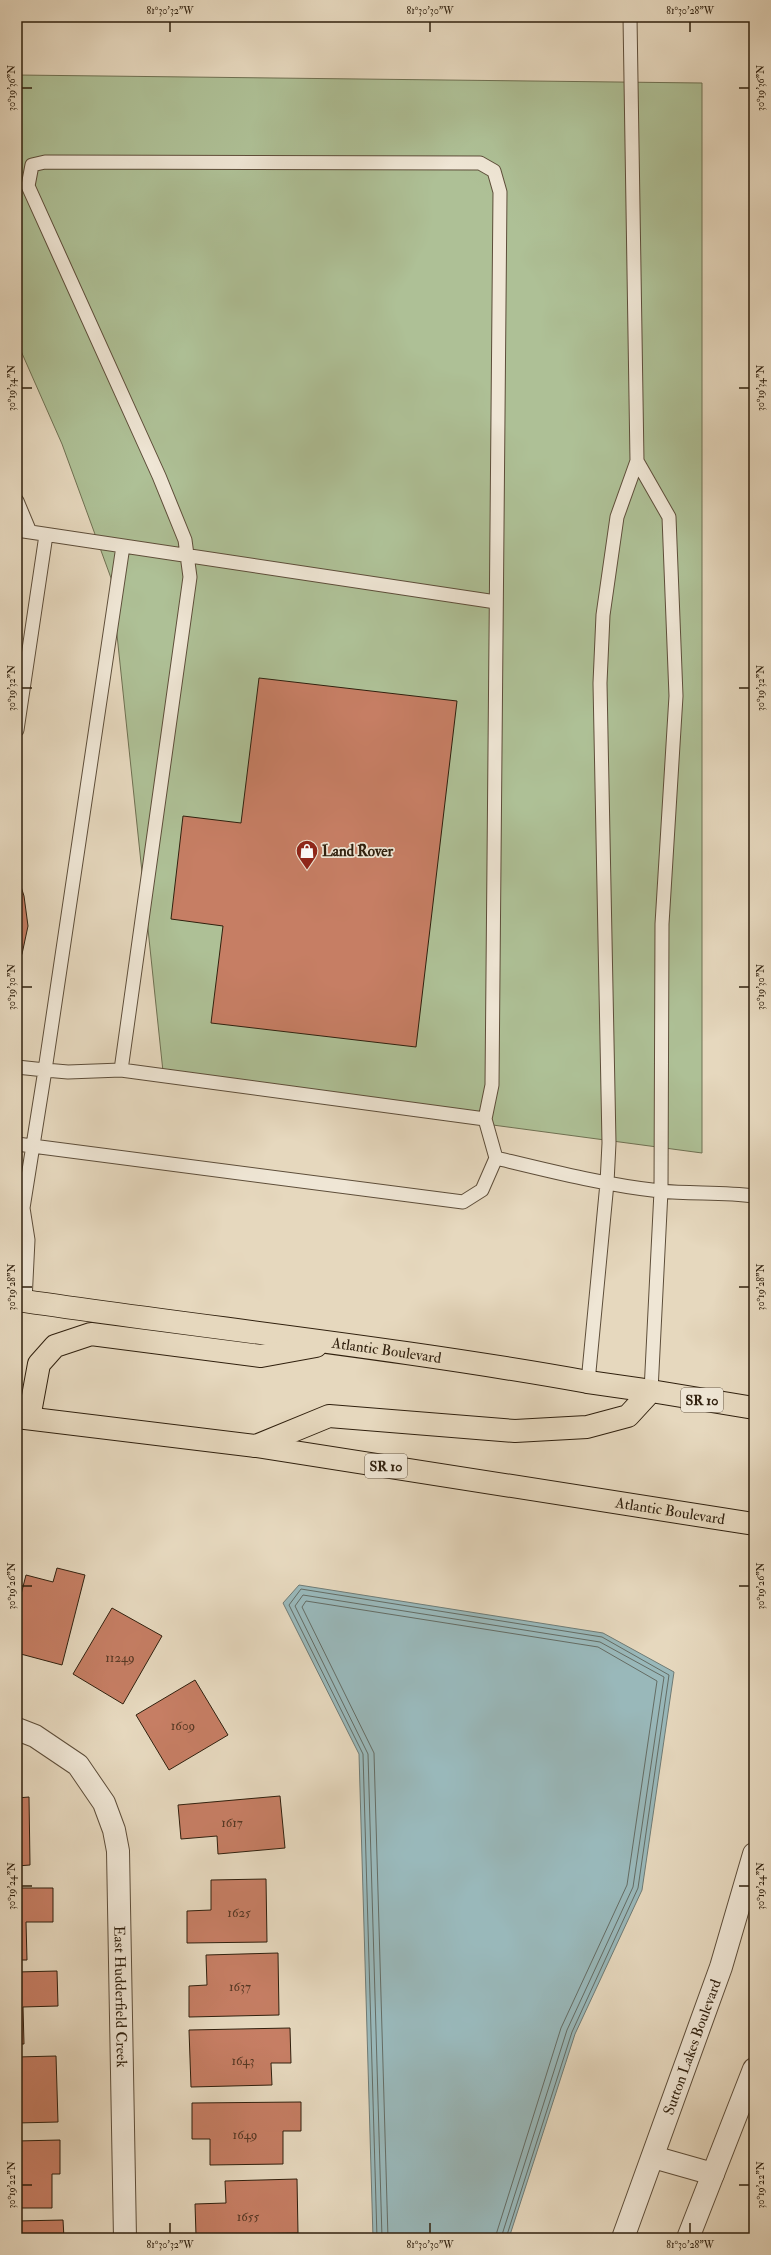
<svg xmlns="http://www.w3.org/2000/svg" width="771" height="2255" viewBox="0 0 771 2255" font-family="'IM FELL Double Pica',serif">
  <rect width="100%" height="100%" fill="#e6d8be"/>
  <filter id="stains"><feTurbulence type="fractalNoise" baseFrequency=".005" numOctaves="4"/><feColorMatrix values="0 0 0 0 .2 0 0 0 0 .09 0 0 0 0 .02 0 0 0 .5 -.17"/></filter>
  <radialGradient id="worn" r=".72"><stop offset=".6" stop-color="#630" stop-opacity="0"/><stop offset="1" stop-color="#630" stop-opacity=".3"/></radialGradient>
  <path fill="#aec096" stroke="#6f7052" d="M17,75l685,8v1070l-538,-72 -53,-503 -49,-134 -45,-102z"/>
  <path fill="#99b8ba" stroke="#6f7b75" d="M299,1585l304,48 71,39 -32,218 -67,144 -66,204h-136l-14,-484 -76,-151z"/>
  <g fill="none" stroke-linecap="round" stroke-linejoin="round">
    <path stroke="#646c64" stroke-width="1" d="M377,2238l-14,-484 -74,-149 12,-16 301,48 67,38 -31,213 -66,144 -66,206
      M382,2238l-14,-484 -73,-148 8,-11 297,47 64,35 -31,210 -66,143 -66,208
      M388,2238l-14,-485 -72,-146 4,-6 292,46 59,34 -30,204 -66,143 -66,210"/>
  </g>
  <path fill="#c67e64" stroke="#30200e" d="M259,678l198,23 -41,346 -205,-24 12,-97 -52,-7 12,-103 58,7z
    M17,874l7,22 4,30 -6,28 -5,10z
    M57,1568l28,7 -23,90 -45,-12v-43l9,-35 27,7z
    M112,1608l50,28 -39,68 -50,-30z
    M195,1680l33,55 -59,35 -33,-55z
    M280,1796l5,52 -67,6 -1,-18 -36,3 -3,-34z
    M29,1797l1,68 -13,1v-68z
    M266,1879l1,63 -80,1v-32l24,-1v-30z
    M17,1888h36v34h-27l1,38h-10z
    M278,1953l1,62 -90,2v-31l18,-1 -1,-30z
    M57,1971l1,35 -35,1 1,37h-7v-72z
    M290,2028l1,35h-20l1,22 -81,2 -2,-57z
    M56,2056l2,66 -41,1v-66z
    M301,2102v29h-18v33l-73,1v-26h-18v-36z
    M60,2140v34h-8v34h-35v-67z
    M297,2179l1,54 -102,2 -1,-31 31,-1 -1,-22z
    M63,2220l1,18h-47v-17z"/>
  <g fill="none" stroke-linecap="round" stroke-linejoin="round">
    <g stroke="#5e4e3a" stroke-width="15">
      <path id="lane" d="M637,461l32,56 7,179 -14,228 -1,267 -10,200
        M17,501l13,31
        M17,530l479,72
        M17,730l29,-195
        M17,1067l28,3 78,-524
        M121,1070l364,49 11,39c54,13 109,27 164,33 31,3 63,1 94,5
        M17,1144l446,58 19,-12 14,-32
        M25,1301l3,-61 -5,-32 22,-138 23,2 53,-2 69,-493 -5,-37 -26,-64 -131,-290 4,-21 13,-3 435,1 14,8 6,21 -8,893 -7,34
        M588,1382l19,-199 2,-40 -9,-460 3,-68 14,-98 20,-56 -7,-444"/>
    </g>
    <g stroke="#5e4e3a" stroke-width="24">
      <g id="street">
        <path id="s1" d="M17,1729l18,7 43,29 26,38 10,27 4,21 7,387"/>
        <path d="M653,2157l60,17"/>
        <path id="s2" d="M623,2238l98,-271 33,-113"/>
        <path d="M688,2238l66,-169"/>
      </g>
    </g>
    <g stroke="#30200e" stroke-width="24">
      <path id="primary" d="M588,1382l63,9"/>
    </g>
    <g stroke="#30200e" stroke-width="24">
      <g id="highway">
        <path id="s3" d="M17,1300c190,28 382,48 571,82"/>
        <path id="s4" d="M17,1417l239,29 498,78"/>
        <path d="M29,1418l10,-54 16,-18 36,-12 170,22 55,-10"/>
        <path d="M256,1446l73,-30 186,15 72,-4 41,-11 23,-25 103,17"/>
      </g>
    </g>
    <use href="#lane" stroke="#efe6d5" stroke-width="13"/>
    <use href="#street" stroke="#efe6d5" stroke-width="22"/>
    <use href="#primary" stroke="#e6d8be" stroke-width="22"/>
    <use href="#highway" stroke="#e6d8be" stroke-width="22"/>
  </g>
  <path fill="none" stroke="#30200e" stroke-width="1.5" d="M170,22v10M430,22v10M690,22v10M22,88h10M739,88h10M22,388h10M739,388h10M22,688h10M739,688h10M22,987h10M739,987h10M22,1287h10M739,1287h10M22,1586h10M739,1586h10M22,1886h10M739,1886h10M22,2185h10M739,2185h10M170,2223v10M430,2223v10M690,2223v10"/>
  <defs>
    <g id="shop-pin" transform="scale(1.15)"><path d="M0 17L-7.5 6A9.5 9.5 0 1 1 7.5 6Z" fill="#8f2418" stroke="#efe6d5"/><path d="M-5-2.5h2.3a2.7 3.5 0 0 1 5.4 0H5L5.5 6h-11ZM-1.5-2.5h3a1.5 2.3 0 0 0-3 0Z" fill="#fff"/></g>
  </defs>
  <g fill-rule="evenodd">
    <use href="#shop-pin" x="307" y="851"/>
  </g>
  <g text-anchor="middle" dominant-baseline="central" stroke-width="3.5" stroke-linejoin="round" paint-order="stroke">
    <g font-size="13" fill="#563824">
      <text x="120" y="1658">11249</text>
      <text x="183" y="1726">1609</text>
      <text x="232" y="1823">1617</text>
      <text x="239" y="1913">1625</text>
      <text x="240" y="1987">1637</text>
      <text x="243" y="2061">1643</text>
      <text x="245" y="2135">1649</text>
      <text x="248" y="2217">1655</text>
    </g>
    <g fill="#efe6d5" stroke="#695b4a" stroke-width="1">
      <rect x="681" y="1388" width="42" height="24" rx="3"/>
      <rect x="365" y="1454" width="42" height="24" rx="3"/>
    </g>
    <g font-size="14" font-weight="bold" fill="#30200e">
      <text x="702" y="1400">SR 10</text>
      <text x="386" y="1466">SR 10</text>
    </g>
    <g font-size="15" font-weight="bold" fill="#30200e" stroke="#efe6d5" text-anchor="start">
      <text x="322" y="851">Land Rover</text>
    </g>
    <g font-size="15" fill="#30200e" stroke="#efe6d5">
      <text stroke="none"><textPath href="#s3" startOffset="373">Atlantic Boulevard</textPath></text>
      <text stroke="none"><textPath href="#s4" startOffset="660">Atlantic Boulevard</textPath></text>
      <text stroke="none"><textPath href="#s1" startOffset="313">East Hudderfield Creek</textPath></text>
      <text stroke="none"><textPath href="#s2" startOffset="203">Sutton Lakes Boulevard</textPath></text>
    </g>
  </g>
  <rect width="771" height="2255" fill="none" stroke="#e6d8be" stroke-width="44"/>
  <rect x="22" y="22" width="727" height="2211" fill="none" stroke="#30200e" stroke-width="1.5"/>
  <g font-size="10" text-anchor="middle" fill="#30200e">
    <text x="170" y="14">81°30'32"W</text>
    <text x="430" y="14">81°30'30"W</text>
    <text x="690" y="14">81°30'28"W</text>
    <text transform="translate(11 88) rotate(-90)" y="4">30°19'36"N</text>
    <text transform="translate(760 88) rotate(-90)" y="4">30°19'36"N</text>
    <text transform="translate(11 388) rotate(-90)" y="4">30°19'34"N</text>
    <text transform="translate(760 388) rotate(-90)" y="4">30°19'34"N</text>
    <text transform="translate(11 688) rotate(-90)" y="4">30°19'32"N</text>
    <text transform="translate(760 688) rotate(-90)" y="4">30°19'32"N</text>
    <text transform="translate(11 987) rotate(-90)" y="4">30°19'30"N</text>
    <text transform="translate(760 987) rotate(-90)" y="4">30°19'30"N</text>
    <text transform="translate(11 1287) rotate(-90)" y="4">30°19'28"N</text>
    <text transform="translate(760 1287) rotate(-90)" y="4">30°19'28"N</text>
    <text transform="translate(11 1586) rotate(-90)" y="4">30°19'26"N</text>
    <text transform="translate(760 1586) rotate(-90)" y="4">30°19'26"N</text>
    <text transform="translate(11 1886) rotate(-90)" y="4">30°19'24"N</text>
    <text transform="translate(760 1886) rotate(-90)" y="4">30°19'24"N</text>
    <text transform="translate(11 2185) rotate(-90)" y="4">30°19'22"N</text>
    <text transform="translate(760 2185) rotate(-90)" y="4">30°19'22"N</text>
    <text x="170" y="2248">81°30'32"W</text>
    <text x="430" y="2248">81°30'30"W</text>
    <text x="690" y="2248">81°30'28"W</text>
  </g>
  <rect width="100%" height="100%" filter="url(#stains)"/>
  <rect width="100%" height="100%" fill="url(#worn)"/>
</svg>
